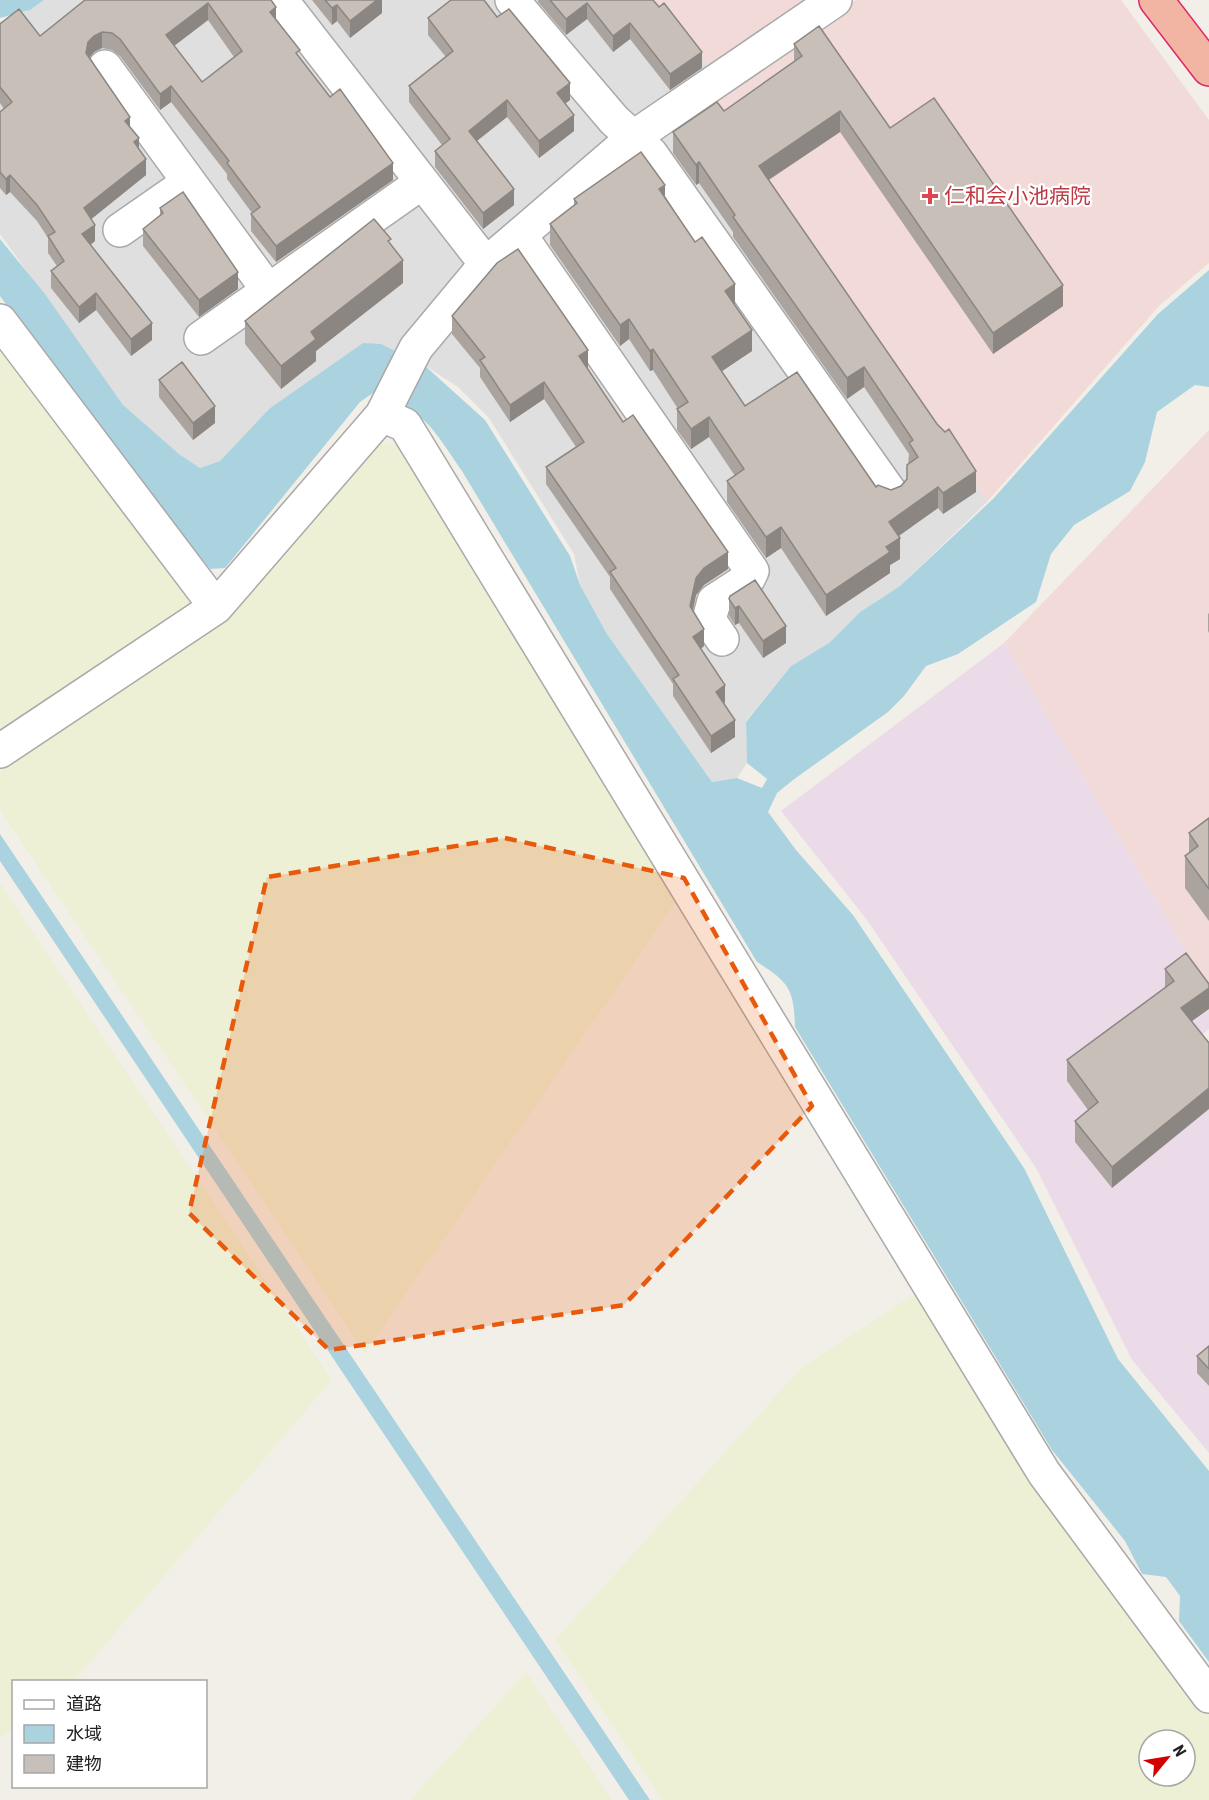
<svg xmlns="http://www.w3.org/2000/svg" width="1209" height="1800" viewBox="0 0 1209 1800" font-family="'Roboto Condensed','Noto Sans JP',sans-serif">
  <rect width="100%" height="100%" fill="#f2efe9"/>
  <path fill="#e0dfdf" d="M44,0h609l60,71 -2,28 276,403 -87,84 -40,26 -31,31 -38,23 -45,55 1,42 -10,15 -25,4 -105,-148 -27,-49 -6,-31 -85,-136 -31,-31 -34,-22 -155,44 -49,52 -20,7 -21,-14 -53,-44 -126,-176v-212l30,-12z"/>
  <path fill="#f2dad9" d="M653,0h164l-104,71z
    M856,0h265l88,120v143l-50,43 -172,196 -276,-403z
    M1209,430v556l-26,-40 -179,-303z"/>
  <path fill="#ebdbe8" d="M1004,643l179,303 26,40v43l-11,9 11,15v400l-77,-93 -96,-192 -169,-248 -86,-109z"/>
  <path fill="#eef0d5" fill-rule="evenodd" d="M0,344l196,261 -196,129z
    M380,443l20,3 277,454 -312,453 -365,-543v-40l229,-153z
    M0,883l332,497 -258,301 -60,1 -1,47 -13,9z
    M918,1292l112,183 179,240v85h-547l-107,-160 246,-272zM1149,1740h36v36h-36z
    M526,1672l86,128h-202z"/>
  <path fill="#aad3df" d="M0,0h44l-14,10 -30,8z
    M0,239l45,55 78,111 56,49 21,14 20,-7 49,-52 94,-66 18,1 43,21 61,55 85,136 10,29 27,49 105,148 25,-4 25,10 5,-9 -20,-16 -1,-41 45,-56 38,-23 31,-31 40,-26 93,-87 165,-185 51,-44v117l-14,-2 -38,27 -12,50 -15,29 -56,34 -23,29 -15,48 -78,52 -32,12 -22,30 -16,16 -95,68 -16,13 -9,19 28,38 57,65 171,253 94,191 91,112v191l-30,-41 1,-25 -14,-19 -24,-3 -17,-33 -73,-91 -257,-423c-1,-38 -6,-45 -38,-65l-295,-491c-30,-44 -35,-57 -86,-80l-16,11 -135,166 -15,1 -102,-124 -108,-149z
    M0,834l650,966h-21l-629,-939z"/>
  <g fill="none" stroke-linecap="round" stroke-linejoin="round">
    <g stroke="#a9a9a9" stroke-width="36">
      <path id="minor" d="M281,0l205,264
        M512,0l102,120 37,34 239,338
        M105,67l163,223
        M120,230l69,-48
        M520,235l232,336 -4,8 -34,22 -5,19 13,19
        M0,321l216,286
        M201,338l220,-155
        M382,415l23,10 639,1048 165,223
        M0,751l216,-144 166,-192 34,-67 70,-84 148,-127 201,-137"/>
    </g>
    <g stroke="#dc2a67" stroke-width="36">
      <path id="trunk" d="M1156,0l53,69"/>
    </g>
    <use href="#minor" stroke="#fff" stroke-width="33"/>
    <use href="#trunk" stroke="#f2b4a3" stroke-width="33"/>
  </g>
  <path fill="#aba49e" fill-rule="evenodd" d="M85,0h186l5,20 24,38 93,122 -117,82 -25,-31v-17l1,-1 -25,-34v-5l-56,-72 -11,8 -40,-54 -8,-6 -10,-2 -8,4 -4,5 40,70 9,22 7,26 -55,44 4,22 -4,4 61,95 -21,16 -35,-46 -17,13 -28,-35v-17l6,-5 -9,-13v-15l-11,-17 -27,-29 -4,3 -6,-7v-76l4,-3 -4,-6v-79l40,12zM208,20l26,37 -32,25 -28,-36z
    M312,0h70v13l-32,25 -13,-17 -5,4z
    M538,0h115l49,68 -32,22 -40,-51 -17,13 -26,-33 -21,16 -28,-33z
    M497,17l73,83 -5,3 9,28 -35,27 -32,-41 -30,24 37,64 -31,24 -48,-62v-16l7,-6 -33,-43v-16l37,-29 -18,-22v-17z
    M794,44l96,84 173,178 -70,48 -153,-222 -71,48 207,312 -33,22 -5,-6 -40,28 2,23 -10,6v8l-64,43 -45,-68 -15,10 -39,-56v-21l8,-5 -26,-39 -18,12 -14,-19v-21h1l-25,-39 -3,1 -21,-32 -9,7 -70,-101v-21l24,-18v-7l91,-3 70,109 17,46 -31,20 24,35 131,81 15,3 10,-4 6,-7 2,-25 -45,-67 -17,12 -114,-162v-5l-34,-49 -3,2 -23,-32v-21l51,-21 70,-50z
    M160,208l78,81 -39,28 -56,-71v-17l17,-13z
    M403,283l-87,68v10l-35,28 -36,-45v-23z
    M452,316l136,51 -1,1 36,54 105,147 -24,16 -8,10 -3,15 11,36 -3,3 24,53 -1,2 11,33 -24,16 -38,-57v-12l-63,-95v-12l-64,-93v-17l30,-20 -32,-48 -34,23 -30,-45v-9l-28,-34z
    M159,380l56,43 -22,17 -34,-43z
    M730,596l56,47 -23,15 -24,-35 -4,2 -6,-9v-17z
    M1209,613v20l-1,-2v-17z
    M1209,818v103l-24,-33v-32l4,-3v-20z
    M1186,953l6,69 -80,166 -37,-46v-21l13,-11 -21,-29v-21l98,-72v-19z
    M1209,1346v40l-12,-13v-17z"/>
  <path fill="#8b8681" d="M377,0h5v13l-32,25v-17z
    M208,3v17l-42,32v-17z
    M587,3v16l-21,16v-16z
    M337,5v16l-5,4v-17z
    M276,7v17l-6,-12z
    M630,23v16l-17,13v-16z
    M102,32v16l-8,4 -6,7 -2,-6 2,-11 6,-6z
    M702,52v16l-32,22v-16z
    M570,83v17l-13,10v-17z
    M171,86v16l-11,8v-16z
    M507,100v17l-38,30v-16z
    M840,111v21l-81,54v-20z
    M574,115v16l-35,27v-17z
    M130,117v16l-5,-12z
    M139,138v17l-5,-13z
    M146,159v16l-62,50v-17z
    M699,162v21l-3,2v-20z
    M393,163v17l-117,82v-16z
    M10,175v17l-4,3v-16z
    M665,185v21l-6,-17z
    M514,189v16l-31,24v-16z
    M95,225v16l-13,9v-16z
    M403,260v23l-87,68v10l-35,28v-23l30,-34z
    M238,272v17l-39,28v-17z
    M735,284v21l-10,-14z
    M1063,285v21l-70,48v-21z
    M96,293v17l-17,13v-16z
    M629,319v20l-9,7v-21z
    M152,323v17l-21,16v-17z
    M752,330v21l-40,27v-21z
    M653,349v21l-3,1v-20z
    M588,350v17l-9,7v-18z
    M864,367v20l-17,12v-21z
    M544,382v17l-34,23v-17z
    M215,406v17l-22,17v-17z
    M709,417v20l-18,12v-20z
    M976,471v21l-33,22v-21z
    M938,487v21l-49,35v-21z
    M781,527v21l-15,10v-21z
    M900,538v21l-10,6v8l-64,43v-21l60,-48z
    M728,552v17l-24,16 -8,10 -6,28v-17l6,-28 8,-10z
    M739,606v17l-4,2v-17z
    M786,626v17l-23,15v-17z
    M704,629v17l-11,8v-17z
    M725,685v17l-9,7v-17z
    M735,720v17l-24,16v-17z
    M1209,988v21l-28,20v-21z
    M1209,1088v21l-97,79v-21z"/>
  <path fill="#c7bfb8" stroke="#8b8681" stroke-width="1.5" fill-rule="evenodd" d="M85,0h186l5,7 -6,5 30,38 -4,3 34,44 10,-8 53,74 -117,83 -25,-32 9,-7 -33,-44 2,-2 -58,-75 -11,8 -40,-55 -8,-6 -10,-1 -8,4 -6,6 -2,11 44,64 -5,4 14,17 -5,4 12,17 -62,49 11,17 -13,9 70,89 -21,16 -35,-46 -17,14 -28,-36 13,-10 -16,-25 7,-4 -18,-27 -27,-30 -4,4 -6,-7v-60l12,-10 -12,-15v-63l19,-15 21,27zM208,3l34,48 -40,31 -36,-47z
    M325,0h52l-27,21 -13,-16 -5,3z
    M451,0h33l13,17 12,-8 61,74 -13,10 17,22 -35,26 -32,-41 -38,31 45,58 -31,24 -48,-62 15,-12 -41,-53 44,-35 -25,-33z
    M550,0h103l6,7 5,-4 38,49 -32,22 -40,-51 -17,13 -26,-33 -21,16z
    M819,26l71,102 44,-30 129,187 -70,48 -153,-222 -81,55 178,258 8,8 4,-3 27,42 -33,22 -5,-6 -49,35 11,16 -14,9 4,5 -64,43 -45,-68 -15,10 -39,-56 17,-12 -35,-52 -18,12 -14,-20 11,-7 -35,-53 -3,2 -21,-32 -9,6 -70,-101 27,-21 -3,-4 67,-47 24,33 -6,4 36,53 7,-5 33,47 -10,7 27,39 -40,27 33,49 52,-34 79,115 2,-2 13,5 10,-4 6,-7v-14l11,-8 -9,-14 4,-3 -49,-73 -17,11 -114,-161 2,-2 -36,-53 -3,3 -23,-33 44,-30 7,9 78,-55 -8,-12z
    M183,192l55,80 -39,28 -56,-71 20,-16 -3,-5z
    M374,219l17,20 -3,2 15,19 -92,72 5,7 -35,27 -36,-45z
    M518,249l70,101 -9,6 44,66 10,-7 95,137 -24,16 -8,10 -6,28 14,23 -11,8 32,48 -9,7 19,28 -24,16 -38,-57 6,-4 -69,-103 6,-4 -70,-101 38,-25 -40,-60 -34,23 -30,-45 5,-3 -33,-41 45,-53z
    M182,362l33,44 -22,17 -34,-43z
    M755,580l31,46 -23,15 -24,-35 -4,2 -6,-9 1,-3z
    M1209,818v71l-24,-33 13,-10 -9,-13z
    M1186,953l23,31v4l-28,20 28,35v45l-97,79 -37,-46 23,-19 -31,-42 107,-79 -9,-12z
    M1209,1346v23l-12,-13z"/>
  <path fill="#e8590c" fill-opacity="0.2" stroke="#e8590c" stroke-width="4.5" stroke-dasharray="12 8" stroke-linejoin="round" d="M505,838l179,40 128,228 -188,199 -295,45 -140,-137 78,-336z"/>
  <path fill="#e0444e" stroke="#fff" stroke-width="2" d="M927 187h6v6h6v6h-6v6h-6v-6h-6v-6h6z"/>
  <g text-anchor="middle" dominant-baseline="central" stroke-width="4.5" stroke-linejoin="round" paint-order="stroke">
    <g font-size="21" fill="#be3a42" stroke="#fff" text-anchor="start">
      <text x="944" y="196">仁和会小池病院</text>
    </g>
  </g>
  <rect x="12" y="1680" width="195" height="108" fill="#ffffff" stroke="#a7a7a7" stroke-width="1.5"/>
  <rect x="24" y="1700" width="30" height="9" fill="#ffffff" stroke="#a7a7a7" stroke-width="1.5"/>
  <text x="66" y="1710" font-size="18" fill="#222222">道路</text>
  <rect x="24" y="1725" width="30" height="18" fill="#aad3df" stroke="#a7a7a7" stroke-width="1.5"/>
  <text x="66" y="1740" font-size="18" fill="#222222">水域</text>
  <rect x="24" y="1755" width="30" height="18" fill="#c7bfb8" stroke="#a7a7a7" stroke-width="1.5"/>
  <text x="66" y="1770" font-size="18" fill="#222222">建物</text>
  <g transform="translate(1167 1758) rotate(60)"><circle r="28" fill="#ffffff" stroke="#a7a7a7" stroke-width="1.5"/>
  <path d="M0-4.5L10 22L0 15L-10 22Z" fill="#d40000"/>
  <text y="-9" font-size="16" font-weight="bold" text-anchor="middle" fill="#222222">N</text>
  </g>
</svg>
